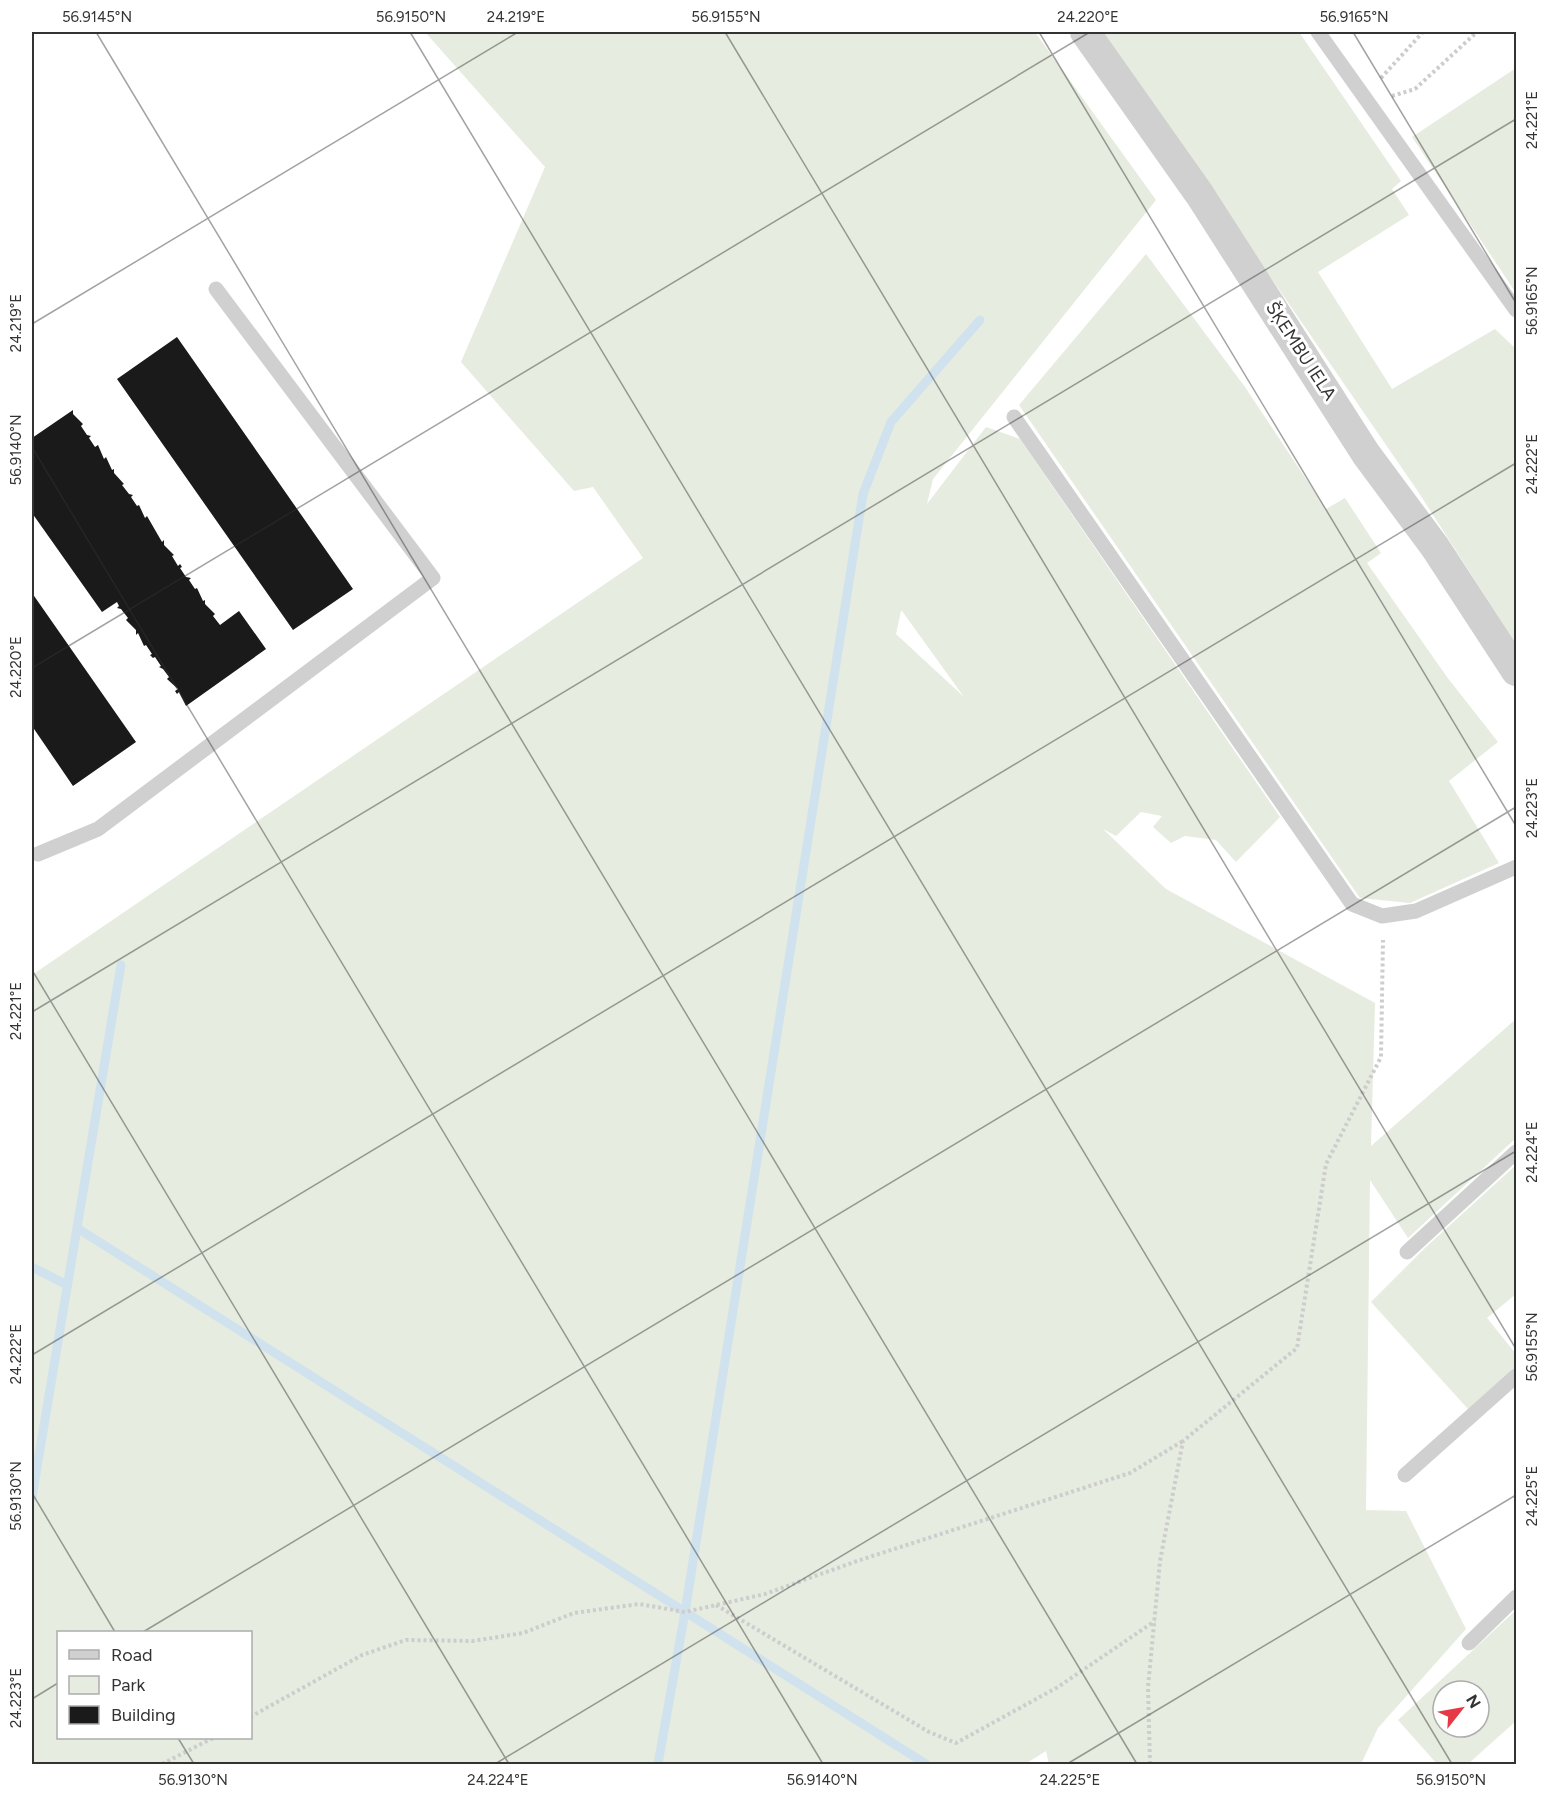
<svg xmlns="http://www.w3.org/2000/svg" width="1548" height="1796" viewBox="0 0 1548 1796" font-family="Figtree,sans-serif">
  <rect width="100%" height="100%" fill="#fff"/>
  <path fill="#e6ecdf" fill-rule="evenodd" d="M425,32h610l121,168 -223,279 -6,25 59,-77 34,12 260,378 -44,45 -20,-22 -31,-4 -14,7 -18,-16 9,-11 -21,-4 -25,24 -13,-7 63,60 209,114 -4,143 145,-127v119l-108,100 -38,-58 -4,330 40,1 60,118 -88,99 -17,36h-312l-3,-13 -21,13h-993v-789l611,-417 -50,-71 -19,4 -113,-129 84,-195zM901,611h1l62,86 -68,-63zM250,1632v106h-192v-106z
    M1102,32h197l102,149 -9,8 17,26 -91,57 74,117 103,-60 21,20v295l-99,-154z
    M1516,68v225l-104,-156z
    M1146,254l99,133 81,122 19,-11 36,55 -14,10 80,114 51,65 -49,39 50,82 -89,40 -50,-5 -341,-493z
    M1516,1165v129l-29,24 29,36v14l-48,41 -97,-107 55,-55z
    M1516,1610v111l-48,43h-31l-39,-44zM1443,1691h36v36h-36z"/>
  <g fill="none" stroke-linecap="round" stroke-linejoin="round">
    <path stroke="#cfe2ee" stroke-width="9" d="M77,1228l849,536
      M32,1267l35,18
      M32,1497l89,-532
      M658,1764l27,-152 178,-1118 28,-72 89,-102"/>
  </g>
  <path fill="#1a1a1a" d="M177,337l176,252 -60,41 -176,-251z
    M73,410v4l10,10 -2,2 6,9 4,1 -2,2 6,9 3,-2 6,14 2,-2 6,13 2,-1v4l10,11 -2,1 7,9 4,1 -2,2 6,9 2,-1 6,13 2,-2 15,26 2,-2v5l10,10 -2,1 6,10 2,-2 2,3 -2,1 6,9 5,1 -2,2 6,9 2,-1 6,13 2,-1v4l10,10 -2,2 7,9 19,-14 27,38 -80,57 -7,-14 -2,2 -2,-3 3,-2 -11,-10 2,-2 -6,-8 -4,-2 2,-1 -6,-9 -2,1 -3,-3 2,-1 -6,-9 -2,1 -6,-13 -2,2v-5l-10,-10 2,-2 -7,-9 -4,-1 2,-2 -2,-4 -15,10 -70,-99v-75z
    M32,593l104,149 -63,44 -41,-60z"/>
  <g fill="none" stroke-linecap="round" stroke-linejoin="round">
    <path stroke="#cdcdcd" stroke-width="4" stroke-dasharray="3 3" stroke-linecap="butt" d="M1381,78l42,-46
      M1392,96l23,-7 62,-57
      M716,1605l213,127 27,11 102,-56 97,-66
      M250,1717l112,-62 44,-15 67,1 50,-8 51,-20 65,-9 46,8 80,-18 92,-33 273,-88 53,-32
      M162,1764l51,-26
      M1150,1764l-2,-77 12,-126 23,-120 114,-93 29,-184 55,-107 2,-117"/>
    <path stroke="#d0d0d0" stroke-width="15" d="M1318,32l198,278
      M1014,417l338,487 30,12 34,-5 100,-44
      M38,854l60,-25 335,-251 -217,-289
      M1407,1252l109,-100
      M1405,1475l111,-99
      M1469,1643l47,-46"/>
    <path stroke="#d0d0d0" stroke-width="30" d="M1085,32l115,163 166,259 69,93 81,124"/>
  </g>
  <path fill="none" stroke="#333" stroke-width="1.5" stroke-opacity="0.45" d="M96,32l1041,1732M410,32l1042,1732M725,32l791,1317M1039,32l477,794M1353,32l163,271M32,324l486,-292M32,447l791,1317M32,668l1058,-636M32,970l477,794M32,1012l1484,-893M32,1355l1484,-892M32,1493l83,139M143,1632l1373,-825M32,1699l26,-16M178,1738l16,26M495,1764l1021,-613M1067,1764l449,-269"/>
  <g text-anchor="middle" dominant-baseline="central" stroke-width="6" stroke-linejoin="round" paint-order="stroke">
    <g font-size="18" fill="#333" stroke="#fff">
      <text transform="translate(1301 351) rotate(57)">ŠĶEMBU IELA</text>
    </g>
  </g>
  <rect width="1548" height="1796" fill="none" stroke="#ffffff" stroke-width="66"/>
  <rect x="57" y="1631" width="195" height="108" fill="#ffffff" stroke="#adadad" stroke-width="1.5"/>
  <rect x="69" y="1650" width="30" height="9" fill="#d0d0d0" stroke="#adadad" stroke-width="1.5"/>
  <text x="111" y="1661" font-size="18" fill="#333333">Road</text>
  <rect x="69" y="1676" width="30" height="18" fill="#e6ecdf" stroke="#adadad" stroke-width="1.5"/>
  <text x="111" y="1691" font-size="18" fill="#333333">Park</text>
  <rect x="69" y="1706" width="30" height="18" fill="#1a1a1a" stroke="#adadad" stroke-width="1.5"/>
  <text x="111" y="1721" font-size="18" fill="#333333">Building</text>
  <g transform="translate(1461 1709) rotate(59)"><circle r="28" fill="#ffffff" stroke="#adadad" stroke-width="1.5"/>
  <path d="M0-4.5L10 22L0 15L-10 22Z" fill="#e63946"/>
  <text y="-9" font-size="16" font-weight="bold" text-anchor="middle" fill="#333333">N</text>
  </g>
  <rect x="33" y="33" width="1482" height="1730" fill="none" stroke="#333" stroke-width="2"/>
  <g font-size="15" text-anchor="middle" fill="#333">
    <text x="97" y="22">56.9145°N</text>
    <text x="411" y="22">56.9150°N</text>
    <text x="516" y="22">24.219°E</text>
    <text x="726" y="22">56.9155°N</text>
    <text x="1088" y="22">24.220°E</text>
    <text x="1354" y="22">56.9165°N</text>
    <text transform="translate(1532 120) rotate(-90)" y="5">24.221°E</text>
    <text transform="translate(1532 301) rotate(-90)" y="5">56.9165°N</text>
    <text transform="translate(16 323) rotate(-90)" y="5">24.219°E</text>
    <text transform="translate(16 450) rotate(-90)" y="5">56.9140°N</text>
    <text transform="translate(1532 464) rotate(-90)" y="5">24.222°E</text>
    <text transform="translate(16 667) rotate(-90)" y="5">24.220°E</text>
    <text transform="translate(1532 808) rotate(-90)" y="5">24.223°E</text>
    <text transform="translate(16 1011) rotate(-90)" y="5">24.221°E</text>
    <text transform="translate(1532 1152) rotate(-90)" y="5">24.224°E</text>
    <text transform="translate(1532 1347) rotate(-90)" y="5">56.9155°N</text>
    <text transform="translate(16 1354) rotate(-90)" y="5">24.222°E</text>
    <text transform="translate(1532 1496) rotate(-90)" y="5">24.225°E</text>
    <text transform="translate(16 1496) rotate(-90)" y="5">56.9130°N</text>
    <text transform="translate(16 1698) rotate(-90)" y="5">24.223°E</text>
    <text x="193" y="1785">56.9130°N</text>
    <text x="498" y="1785">24.224°E</text>
    <text x="822" y="1785">56.9140°N</text>
    <text x="1070" y="1785">24.225°E</text>
    <text x="1451" y="1785">56.9150°N</text>
  </g>
</svg>
